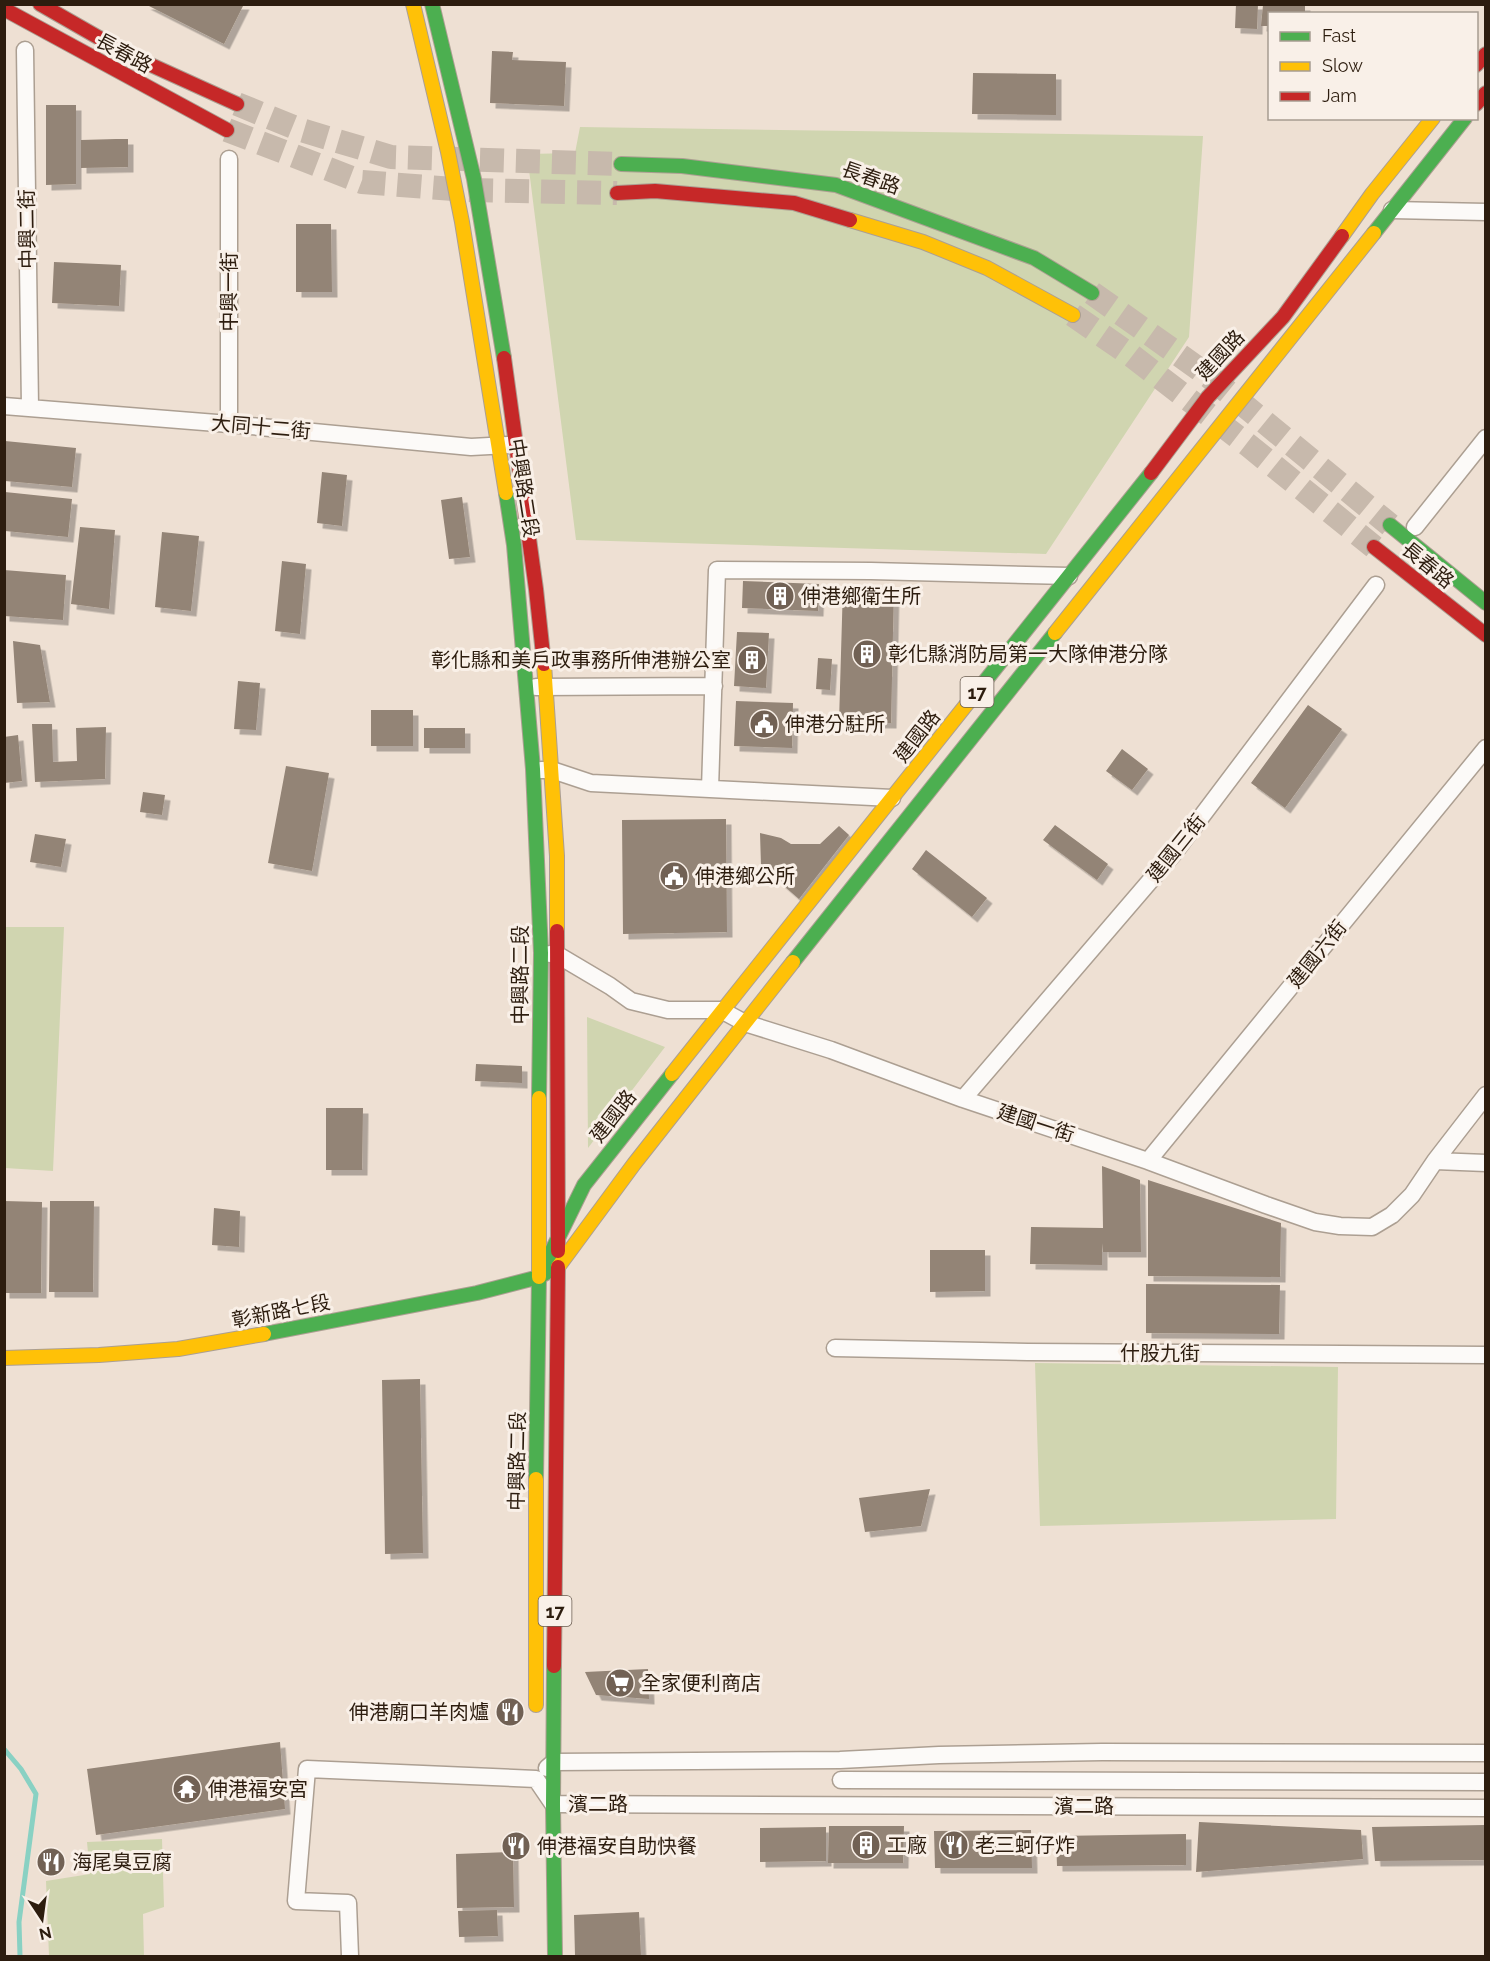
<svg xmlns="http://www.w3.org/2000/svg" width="1490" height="1961" viewBox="0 0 1490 1961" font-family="Raleway,'Noto Sans TC',sans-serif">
  <defs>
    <filter id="shadow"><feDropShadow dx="5.5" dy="5.5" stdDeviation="0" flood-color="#0004"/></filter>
  </defs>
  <rect width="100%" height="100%" fill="#eee0d3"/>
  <path fill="#d0d5b0" d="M580,127l623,9 -14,201 -143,217 -470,-14 -49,-386 48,-1z
    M5,927h59l-11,244 -48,-3z
    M587,1017l78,30 -77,101z
    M1035,1363l303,4 -2,152 -296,7z
    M162,1839l2,68 -21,7 1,42h-95l-3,-75 44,-7 -3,-32z"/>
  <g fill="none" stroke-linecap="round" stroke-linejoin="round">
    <path stroke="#89d1c3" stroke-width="5" d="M4,1749l17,20 15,25 -17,128 1,34"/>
  </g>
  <path fill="#938476" filter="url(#shadow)" d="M145,4h99l-20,40z
    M1236,4h22l-1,25 -22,-1z
    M1263,5h42v9h-36v12h-8z
    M492,51l21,1 -1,8 54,2 -2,44 -74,-3z
    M973,73l83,1v41l-84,-1z
    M46,105h30v79l-30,1z
    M116,139h12v28l-47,1v-28z
    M296,224h35l1,68h-36z
    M54,262l67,3 -2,41 -67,-3z
    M5,441l71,7 -4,39 -67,-6z
    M322,472l25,3 -5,51 -25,-3z
    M5,492l67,7 -4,38 -63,-6z
    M462,497l8,60 -21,2 -8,-59z
    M80,527l35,3 -6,79 -38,-5z
    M162,532l37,4 -8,75 -36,-4z
    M282,561l24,3 -6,70 -25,-3z
    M4,570l62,5 -3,45 -59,-4z
    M743,581l76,3 -1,27 -76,-3z
    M843,585l51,2 -3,136 -52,-1z
    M737,632l32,1 -3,55 -32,-2z
    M13,641l27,4 10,57 -33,1z
    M818,658l14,1 -2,31 -14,-1z
    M238,681l22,2 -4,47 -22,-1z
    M736,701l57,2 -1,45 -58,-2z
    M1308,705l34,24 -57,79 -34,-25z
    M371,710h42v36h-42z
    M32,724h20l1,38 24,-1 -1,-33 30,-1 -1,52 -70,3z
    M424,728h41v20h-41z
    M18,735l4,46 -18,2v-46z
    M1122,749l26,20 -16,21 -26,-19z
    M286,766l43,7 -17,98 -44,-8z
    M143,792l22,3 -3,20 -22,-3z
    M726,819l1,113 -104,2 -1,-114z
    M1055,825l53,39 -11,16 -54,-40z
    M839,826l10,9 -50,64 -38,-33 -1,-33 21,5 10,6h29z
    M35,834l31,5 -5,28 -31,-5z
    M926,850l61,48 -15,19 -60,-48z
    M476,1064l46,2v17l-47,-2z
    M326,1108h37l-1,62h-36z
    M1102,1166l38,14 1,72h-38l-1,-9v22l-72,-1 1,-37 72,1z
    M1148,1180l133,43 -1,54 -132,-1z
    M4,1201l38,1 -1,91h-37z
    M50,1201h44l-1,91h-44z
    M214,1208l26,3 -1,36 -27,-2z
    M930,1250h55v41l-55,1z
    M1146,1284l134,1 -1,49 -133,-1z
    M420,1379l3,174 -38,1 -3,-174z
    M930,1489l-9,37 -56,6 -6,-34z
    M648,1669l1,30 -53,-4 -11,-23z
    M280,1742l5,67 -189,26 -9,-66z
    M1199,1822l162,8 2,29 -167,13z
    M1485,1825v35l-110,1 -3,-34z
    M829,1826h75l-1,37h-75z
    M826,1827v34l-66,1v-34z
    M1031,1830l1,38h-97l-1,-37z
    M1186,1834v31l-129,1 -1,-30z
    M513,1852l1,55 -57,1 -1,-54z
    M497,1910l1,26 -39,1 -1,-26z
    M639,1912l2,44h-66l-1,-41z"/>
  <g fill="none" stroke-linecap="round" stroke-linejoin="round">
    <path stroke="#c7b9ac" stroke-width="24" stroke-dasharray="24 12" stroke-linecap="butt" d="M237,104l64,26 90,27 230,7
      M227,130l135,52 104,8 151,3
      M1092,293l114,81 184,151
      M1073,315l59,41 116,89 126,102"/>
    <g stroke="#ac9f92" stroke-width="19">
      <path id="street" d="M25,50l5,357
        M1392,210l94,2
        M4,406l225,18 242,23 37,-2
        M229,424v-265
        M1415,527l71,-89
        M536,687l178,-1
        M541,770h11l39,13 301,15
        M710,789l7,-219 154,1 198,5
        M550,954h6l54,32 21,15 37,9h53l24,13 86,27 132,49 185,62 118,44 49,17 25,4 32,1 20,-12 20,-20 23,-34 51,-66
        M963,1099l211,-246 202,-268
        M1148,1161l338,-413
        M1435,1161l51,2
        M835,1348l193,4 458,3
        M547,1768l7,-6 286,-2 99,-5 163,-3 384,1
        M536,1779l17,25 933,4
        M841,1780l645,2
        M350,1956l-2,-53 -52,-2 11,-132 229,10"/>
    </g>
    <g stroke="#ac9f92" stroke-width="16">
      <path id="fast" d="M432,4l42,175 30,179
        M621,164l61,2 154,19 198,73 58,35
        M1374,233l91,-115
        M506,493l8,52 19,224 8,184 -2,145
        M1390,525l96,78
        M970,700l181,-227
        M793,962l262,-329
        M264,1334l213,-41 62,-16 19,-11v-15
        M536,1479l3,-202 45,-92 88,-111
        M554,1666l-1,138 2,152"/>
    </g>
    <g stroke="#ac9f92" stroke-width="16">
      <path id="slow" d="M413,4l35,148 14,70 44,271
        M850,220l73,22 64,26 86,47
        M1342,236l30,-42 61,-76
        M1055,633l319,-400
        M544,664l13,192v75
        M672,1074l298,-374
        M539,1098v179
        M558,1267l76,-103 159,-202
        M4,1358l95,-3 79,-6 86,-15
        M536,1479v226"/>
    </g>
    <g stroke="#ac9f92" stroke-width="16">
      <path id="jam" d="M40,4l89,51 108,49
        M4,9l223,121
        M1476,65l10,-11
        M1476,104l10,-11
        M617,193l38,-2 139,12 56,17
        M504,358l32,231 8,75
        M1151,473l57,-76 75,-80 59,-81
        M1374,547l112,88
        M557,931l1,320
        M554,1666l4,-399"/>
    </g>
    <use href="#street" stroke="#fcfaf8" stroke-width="16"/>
    <use href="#fast" stroke="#4caf50" stroke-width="14"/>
    <use href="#slow" stroke="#ffc107" stroke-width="14"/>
    <use href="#jam" stroke="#c62828" stroke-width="14"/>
  </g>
  <defs>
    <g id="building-disc" transform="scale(1.5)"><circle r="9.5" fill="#716154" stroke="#f9f0e8"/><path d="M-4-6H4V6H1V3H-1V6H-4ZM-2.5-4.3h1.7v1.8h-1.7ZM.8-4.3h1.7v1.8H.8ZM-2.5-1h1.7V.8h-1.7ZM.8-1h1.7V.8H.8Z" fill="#fff"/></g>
    <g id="civic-disc" transform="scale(1.5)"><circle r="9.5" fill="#716154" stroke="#f9f0e8"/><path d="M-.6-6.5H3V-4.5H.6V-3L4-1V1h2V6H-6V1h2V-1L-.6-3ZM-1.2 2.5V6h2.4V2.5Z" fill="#fff"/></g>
    <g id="supermarket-disc" transform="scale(1.5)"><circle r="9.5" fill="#716154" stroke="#f9f0e8"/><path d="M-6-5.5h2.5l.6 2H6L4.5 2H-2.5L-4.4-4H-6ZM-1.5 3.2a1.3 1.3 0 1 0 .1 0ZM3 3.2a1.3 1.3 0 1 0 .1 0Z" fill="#fff"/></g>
    <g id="restaurant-disc" transform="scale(1.5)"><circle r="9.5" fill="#716154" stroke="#f9f0e8"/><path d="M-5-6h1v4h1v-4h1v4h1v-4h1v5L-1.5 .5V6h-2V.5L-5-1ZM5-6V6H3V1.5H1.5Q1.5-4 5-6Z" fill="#fff"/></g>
    <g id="temple-disc" transform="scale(1.5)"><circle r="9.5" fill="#716154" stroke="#f9f0e8"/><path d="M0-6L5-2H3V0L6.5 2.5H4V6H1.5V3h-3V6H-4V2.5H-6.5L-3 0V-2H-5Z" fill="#fff"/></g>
  </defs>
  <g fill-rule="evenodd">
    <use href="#building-disc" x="780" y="596"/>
    <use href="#building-disc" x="867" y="654"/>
    <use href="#building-disc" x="752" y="660"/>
    <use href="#civic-disc" x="764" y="724"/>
    <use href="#civic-disc" x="674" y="876"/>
    <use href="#supermarket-disc" x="620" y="1683"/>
    <use href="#restaurant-disc" x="510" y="1712"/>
    <use href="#temple-disc" x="187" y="1789"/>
    <use href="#building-disc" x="866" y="1845"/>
    <use href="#restaurant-disc" x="954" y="1845"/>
    <use href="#restaurant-disc" x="516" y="1846"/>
    <use href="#restaurant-disc" x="51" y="1862"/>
  </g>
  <g text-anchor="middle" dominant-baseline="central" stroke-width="6" stroke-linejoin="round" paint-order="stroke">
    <g fill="#f9f0e8" stroke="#6a5c50" stroke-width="1.5">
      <rect x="960.5" y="677" width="33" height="30" rx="4.5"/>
      <rect x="538.5" y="1596" width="33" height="30" rx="4.5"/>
    </g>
    <g font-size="18" font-weight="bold" fill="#2d1d0f">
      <text x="977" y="692">17</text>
      <text x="555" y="1611">17</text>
    </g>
    <g font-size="20" fill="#2d1d0f" stroke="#f9f0e8">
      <text transform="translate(124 53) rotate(28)">長春路</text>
      <text transform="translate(871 178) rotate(19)">長春路</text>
      <text transform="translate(27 229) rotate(-91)">中興二街</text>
      <text transform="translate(229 292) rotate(-90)">中興一街</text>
      <text transform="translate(1220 355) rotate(-47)">建國路</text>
      <text transform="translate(261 427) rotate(5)">大同十二街</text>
      <text transform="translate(524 488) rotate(81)">中興路二段</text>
      <text transform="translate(1428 565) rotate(39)">長春路</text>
      <text transform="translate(917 736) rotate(-52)">建國路</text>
      <text transform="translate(1176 848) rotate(-51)">建國三街</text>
      <text transform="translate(1317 954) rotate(-51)">建國六街</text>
      <text transform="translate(520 975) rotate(-90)">中興路二段</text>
      <text transform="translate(613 1116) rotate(-52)">建國路</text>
      <text transform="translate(1036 1123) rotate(18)">建國一街</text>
      <text transform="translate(281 1311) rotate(-11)">彰新路七段</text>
      <text x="1160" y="1353">什股九街</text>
      <text transform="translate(517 1461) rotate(-89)">中興路二段</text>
      <text x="598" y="1804">濱二路</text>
      <text x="1084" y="1806">濱二路</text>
    </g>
    <g font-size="20" fill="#2d1d0f" stroke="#f9f0e8" text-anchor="start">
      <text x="801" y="596">伸港鄉衛生所</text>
      <text x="888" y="654">彰化縣消防局第一大隊伸港分隊</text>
      <text x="731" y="660" text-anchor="end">彰化縣和美戶政事務所伸港辦公室</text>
      <text x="785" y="724">伸港分駐所</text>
      <text x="695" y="876">伸港鄉公所</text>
      <text x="641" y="1683">全家便利商店</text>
      <text x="489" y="1712" text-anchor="end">伸港廟口羊肉爐</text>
      <text x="208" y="1789">伸港福安宮</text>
      <text x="887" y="1845">工廠</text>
      <text x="975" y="1845">老三蚵仔炸</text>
      <text x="537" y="1846">伸港福安自助快餐</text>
      <text x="72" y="1862">海尾臭豆腐</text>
    </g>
  </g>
  <rect width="1490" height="1961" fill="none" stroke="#2d1d0f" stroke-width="12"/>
  <rect x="1268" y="12" width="210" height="108" fill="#f9f0e8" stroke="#a79c91" stroke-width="1.5"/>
  <rect x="1280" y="32" width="30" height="9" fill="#4caf50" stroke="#a79c91" stroke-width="1.5"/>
  <text x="1322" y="42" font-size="18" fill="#2d1d0f">Fast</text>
  <rect x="1280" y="62" width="30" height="9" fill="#ffc107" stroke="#a79c91" stroke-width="1.5"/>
  <text x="1322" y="72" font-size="18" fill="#2d1d0f">Slow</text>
  <rect x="1280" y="92" width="30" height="9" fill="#c62828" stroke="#a79c91" stroke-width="1.5"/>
  <text x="1322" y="102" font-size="18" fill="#2d1d0f">Jam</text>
  <g transform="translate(42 1919) rotate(167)" stroke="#f9f0e8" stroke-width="4.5" paint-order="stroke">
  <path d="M0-4.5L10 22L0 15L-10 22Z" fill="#2d1d0f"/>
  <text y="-9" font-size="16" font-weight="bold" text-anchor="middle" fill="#2d1d0f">N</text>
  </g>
</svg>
